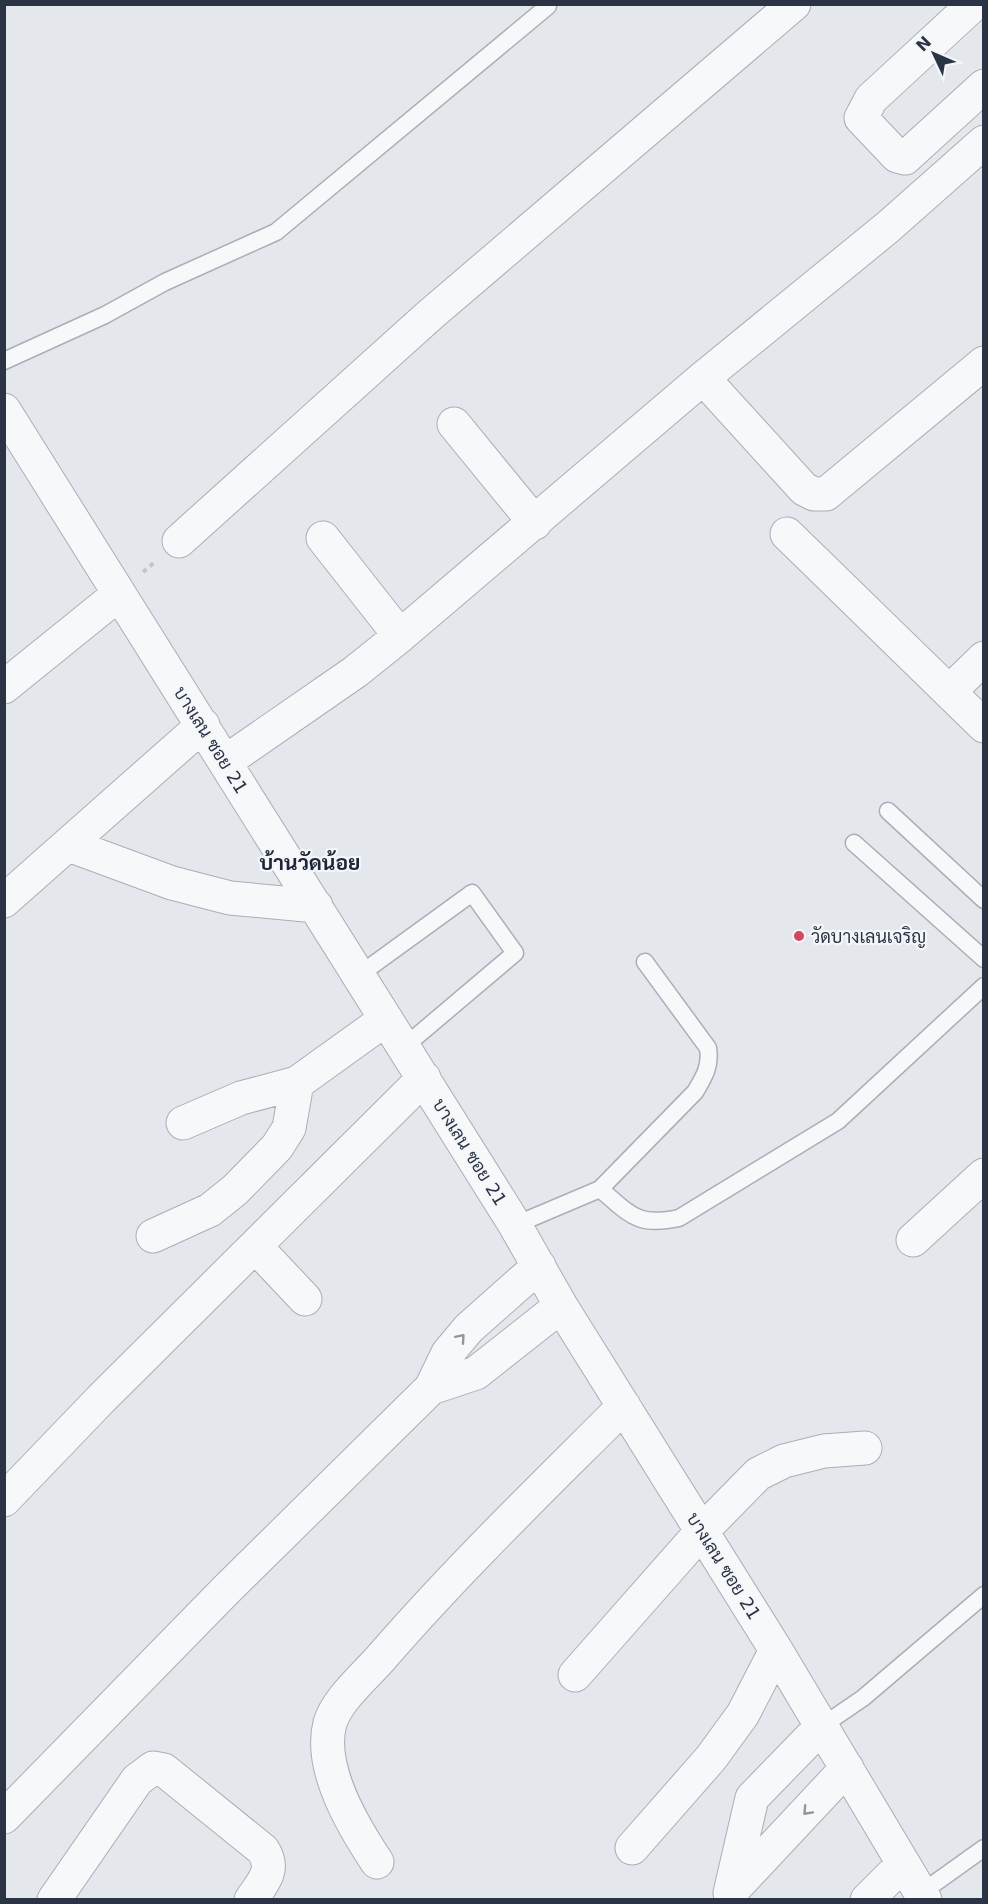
<svg xmlns="http://www.w3.org/2000/svg" width="988" height="1904" viewBox="0 0 988 1904" font-family="'DejaVu Sans',Sarabun,sans-serif">
  <rect width="100%" height="100%" fill="#e4e7ec"/>
  <g fill="none" stroke-linecap="round" stroke-linejoin="round">
    <g stroke="#a9aeb7" stroke-width="19">
      <path id="lane" d="M4,361l101,-46 60,-33 111,-50 272,-226
        M888,811l96,89
        M854,843l130,116
        M359,975l113,-82 43,60 -111,94
        M600,1189c31,26 37,38 79,29l159,-97 146,-135
        M515,1225l85,-36 95,-97c9,-15 16,-26 13,-44l-63,-86
        M822,1726l41,-28 121,-103
        M921,1893l63,-45"/>
    </g>
    <g stroke="#a9aeb7" stroke-width="35">
      <path id="street" d="M974,4l-103,95 -10,19 36,38 8,2 79,-72
        M703,378l101,111 10,5h12l158,-131
        M4,410l511,815 46,81 215,344 149,250
        M454,424l81,99
        M787,534l197,192
        M323,538l77,98
        M179,541l251,-226 364,-311
        M4,687l115,-93
        M949,692l35,-34
        M225,762l130,-90 45,-36 303,-258 185,-151 96,-85
        M69,845l103,38 58,15 86,8
        M4,901l199,-176
        M183,1123l58,-25 56,-15 89,-64
        M153,1236l57,-26 25,-20 42,-43 12,-19 8,-45
        M913,1240l71,-65
        M256,1247l49,52
        M431,1388l45,-15 85,-67
        M4,1500l97,-101 323,-321
        M575,1675l127,-144 56,-57 26,-13 40,-10 41,-3
        M822,1726l-70,72 -22,95 117,-125
        M4,1817l222,-227 205,-202 17,-35 21,-25 70,-62
        M632,1848l79,-90 32,-44 33,-64
        M377,1862c-24,-36 -59,-94 -47,-139 7,-23 34,-46 50,-64 77,-89 161,-170 244,-253
        M54,1900l83,-120 16,-12 11,2 99,80c13,20 0,32 -12,50
        M867,1900l36,-36"/>
    </g>
    <path stroke="#c2c5cb" stroke-width="4" stroke-dasharray="4.5 4.5" stroke-linecap="butt" d="M143,572l13,-11"/>
    <use href="#lane" stroke="#f7f8fa" stroke-width="16"/>
    <use href="#street" stroke="#f7f8fa" stroke-width="33"/>
  </g>
  <defs><path id="oneway-chevron" d="M-2-3.5L2.5 0L-2 3.5" fill="none" stroke-width="1.6" stroke-linecap="round" stroke-linejoin="round" transform="scale(1.5)"/></defs>
  <g stroke="#9196a0">
    <use href="#oneway-chevron" transform="translate(461 1338) rotate(-49)"/>
    <use href="#oneway-chevron" transform="translate(807 1811) rotate(133)"/>
  </g>
  <circle fill="#d1495b" stroke="#f4f6f9" stroke-width="2" cx="799" cy="936" r="6"/>
  <g text-anchor="middle" dominant-baseline="central" stroke-width="4.5" stroke-linejoin="round" paint-order="stroke">
    <g font-size="18" fill="#2b3445" stroke="#f4f6f9">
      <text transform="translate(211 740) rotate(58)">บางเลน ซอย 21</text>
      <text transform="translate(470 1152) rotate(58)">บางเลน ซอย 21</text>
      <text transform="translate(724 1566) rotate(58)">บางเลน ซอย 21</text>
    </g>
    <g font-size="18" fill="#2b3445" stroke="#f4f6f9" text-anchor="start">
      <text x="811" y="936">วัดบางเลนเจริญ</text>
    </g>
    <g font-size="21" font-weight="bold" fill="#1d2536" stroke="#f4f6f9">
      <text x="310" y="863">บ้านวัดน้อย</text>
    </g>
  </g>
  <rect width="988" height="1904" fill="none" stroke="#2b3445" stroke-width="12"/>
  <g transform="translate(934 54) rotate(314)" stroke="#f4f6f9" stroke-width="4.5" paint-order="stroke">
  <path d="M0-4.5L10 22L0 15L-10 22Z" fill="#2b3445"/>
  <text y="-9" font-size="16" font-weight="bold" text-anchor="middle" fill="#2b3445">N</text>
  </g>
</svg>
